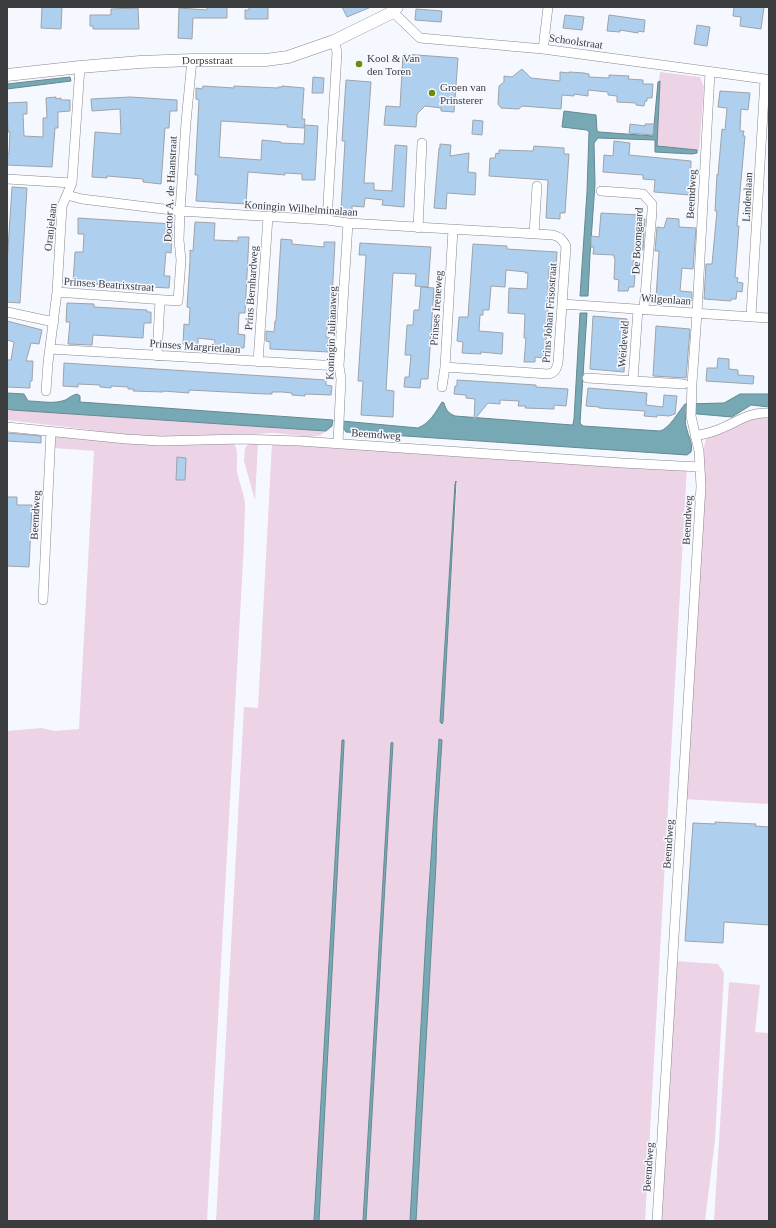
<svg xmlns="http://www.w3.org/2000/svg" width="776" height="1228" viewBox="0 0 776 1228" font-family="Georgia,serif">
  <rect width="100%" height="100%" fill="#f6f8ff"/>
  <path fill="#edd3e6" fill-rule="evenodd" d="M660,72l40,5 4,10 -5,64 -42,-5c-1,-21 2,-43 3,-65h-1z
    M7,409l319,22 -5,4 -9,2 -38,-4 -113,5 -37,-3 -41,-6 -76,-9z
    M751,415l18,1v388l-86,-5 21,-352 2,-8 3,-3z
    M59,434l173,7c8,8 4,20 5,30 2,11 7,22 8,33 0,13 -1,25 -1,38l-37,679h-200v-490l34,-3 14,3 24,-2 15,-278 -40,-3 2,-11z
    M250,442h8l-3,58 -11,-39 1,-13z
    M272,443l415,23 -42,755h-229l20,-357 1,-44 5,-80h-3l-12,178 -17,303h-44l27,-478 -2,-1 -28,479h-44l25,-477 -1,-4h-1l-28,481h-98l28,-514 14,1zM455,482l2,1 -14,239 -3,2z
    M674,961l44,3 6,9 -9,167 -10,81h-47z
    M729,982l31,3 -5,47 14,1v188h-55z"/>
  <path fill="#77a9b5" stroke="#658891" d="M70,77l1,4 -64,8v-5z
    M660,81l-3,65 40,4v3l-5,1 -37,-2v-12l-57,-2 -4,5 1,41 -5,71 -2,41h-8l7,-104 2,-60 -2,-2 -25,-3 2,-16 32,4 1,16 2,1 54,4 5,-54z
    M580,313h7l-7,110 3,3 77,5c9,-2 19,-20 25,-27l39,-1 16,-9h29v13l-18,-2 -19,12 -46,-4c-1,6 -1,11 1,17 2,8 6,13 4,22l-4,3 -341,-23c-3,-4 -4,-6 -4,-11l76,7c12,-5 17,-15 24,-26l2,1c2,7 4,10 11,13l117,9 1,-1 1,-5z
    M7,393l17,1 4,7c11,0 23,3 34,0 6,-1 7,-5 15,-7l3,2v6l253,18 -1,6 -6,5 -314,-21 -5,-1z
    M456,481l-13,241 -1,2 -2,-2 15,-238z
    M439,739l3,1 -5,80 -1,44 -20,357h-6l17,-303z
    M342,740h2v4l-25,477h-5z
    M392,742l1,1 -27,478h-3l28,-478z"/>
  <path fill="#aed0ee" stroke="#9ea3a8" d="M42,7h20l-1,22 -20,-1z
    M207,7h20v11h-34l-1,21 -14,-1 1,-30 28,2z
    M249,7h19v12h-23v-9h4z
    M342,7h29l-24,10z
    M734,7h30l-3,22 -21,-3 1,-9 -8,-1z
    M138,8l1,21h-46v-3h-3v-11h21v-6z
    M416,9l26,2 -1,11 -26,-2z
    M565,15l19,2 -2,13 -19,-2z
    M609,15l36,5 -1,12 -6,-1v2l-18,-3v2l-13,-1z
    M697,25l13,2 -3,19 -13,-2z
    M403,54l55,4 -4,54 -13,-1v-3l-16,-2 -8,8 -1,13 -32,-2 2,-19 14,1z
    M522,69l9,9 29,3v-9l9,1v-1l15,1 5,1v3l20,1v-3l20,1 -1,3 15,1v4h10l-1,14h-5v3h-2l-1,5 -8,-1v-2l-19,-1v-6l-9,-1v-3l-20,-2v6l-14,-2v2l-12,-1 -1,14 -39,-3 -3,3 -18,-1 -3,-4 1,-18 5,-4v-6l8,1z
    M313,77l11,1 -1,15h-11z
    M346,80l25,2 -7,101h10v7l18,1 3,-46 12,1 -3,61 -22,-2 1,-5 -18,-2 -1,9 -12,-1v5l-11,-1 4,-69h-3z
    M203,86l31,2v-2l44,2v-1h4v-1l22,2 -2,31h3l-1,9 -17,-1 1,-2 -67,-4 -2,36 42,3 1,-20 19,2v1l23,1 1,-19 13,1 -3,54h-13v-6l-17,-1v2l-37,-3 -2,32 -50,-3 2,-26h-3l4,-75 -3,-1v-11l6,1z
    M720,91l30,2 -2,17 -7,-1 -1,22h4l-1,5h2l-8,90h2l-4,51 3,1 -1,4 6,1 -1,9 -5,-1 -1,8h-5v2l-27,-2 2,-35h6l5,-53h-2l2,-37 1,1 4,-46 3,1 2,-22 -9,-1z
    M56,97v2l5,-1v2h9v11l-12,1v16h-3l-3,39 -45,-2v-11h2l1,-22h-2l-1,-29 20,-1v12h-4l1,22 19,1v-19h4l-1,-20z
    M130,97l47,3v11h-7l-1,17h-4l-4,56 -18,-2v-3l-36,-3v2l-15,-1 3,-45 26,2 -1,-25 -28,2 -1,-12z
    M473,120l10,1 -1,14 -10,-1z
    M630,124l15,2v-2h9l-1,11 -24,-2z
    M614,141l16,2 -1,12 62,6 -1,34 -36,-3 1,-12 -12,-1v-4l-40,-3 1,-17 9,1z
    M440,144l11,1 -1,11 19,-3 -1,19 8,1 -1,22 -28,-2 -1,16 -12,-1 5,-60h1z
    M534,146l30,2v6h5l-4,59h-5v6l-14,-1 2,-38 -59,-4 1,-18h5l1,-5 3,1v-4l34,1z
    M12,187l15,1 -7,115 -13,-1v-38z
    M601,213l39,2v4h5l-2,31 -8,-1 -3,26h3l-1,12h-5l-1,4h-10l1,-11 -5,-1 1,-21h-1v-3l-21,-1 1,-7h-3v-11l8,1z
    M78,218l95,6 -2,29 -5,-1 -2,24h6l-1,12 -96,-5 2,-31h8l1,-18h-6z
    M667,218l12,1v8l17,1 -3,41 -11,-1 -2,23 12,1v9l-36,-3 3,-46v-1h-4l2,-24 7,1z
    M195,222l20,1 -1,17 24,1v-4h11l-4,76h-6l-1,21 7,1 -1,13 -30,-2 1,-6 -17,-2v7l-15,-1 1,-20 5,1 1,-17 -3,-1 3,-46v-11l3,1z
    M281,239l11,1v4l32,3v-5h11l-4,76h-3l-2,19 4,1 -1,14 -59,-3v-7l-4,-1v-10l8,1 1,-11h1z
    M360,243l71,4 -3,40 -13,-1 1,-12 -23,-1 -7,117 8,1 -1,26 -32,-2 2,-34h-5l8,-126h-7z
    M473,244l34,2v3l50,3 -1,17 -7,-1 -1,22h1l-4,68 -10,-1v5h-11l2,-24h-2l1,-24 -17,-1 1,-25 18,1 1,-16h-3l1,-1 -20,-2 -1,17 -14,-1 -2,24h-6v5h-3l-1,16 24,2 -1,21 -21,-2v2l-19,-1 1,-11 -6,-1 2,-24h9z
    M421,287l13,1 -6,91h-7l-1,9 -16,-1 1,-10h4l2,-22h-6l2,-30h6l1,-15h5z
    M67,303l27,1v3l53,3v2h4v11h-7l-1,15 -50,-3 -1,10 -24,-1 2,-22h-4z
    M593,316l34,3 -3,53 -34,-3z
    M7,321l35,9 -3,14 -8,-1 -5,18h7l-1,20h-2v7l-23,-1v-27h4l3,-18 -7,-2z
    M656,326l34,3 -4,49 -33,-2z
    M718,358l11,1v10l9,1v5l16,1 -1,8 -47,-3 1,-13h10z
    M64,363l262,17v5l6,1 -1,9 -26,-1v2l-13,-1v-2l-10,-1h-10v2h-7l-76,-4v3l-26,-2v1l-30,-1 1,-2h-6v-2l-17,-1v2l-11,-1v-2l-22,-1v3l-15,-1z
    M457,380l63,4 16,1v2l32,2 -2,17 -12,-1v4l-29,-1 1,-2h-8l1,-5 -19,-1v4l-12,-1 -14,17 1,-21 -9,-1v-3l-12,-1 1,-8h2z
    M588,388l59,5 -1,12 17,2 1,-12 13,1 -2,18 -6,2 -12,-1v2l-13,-1 1,-5 -46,-3v-1l-13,-1z
    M7,433l34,3v7l-34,-2z
    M177,457l9,1 -1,22h-9z
    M7,497h10v8h15l-3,62 -22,-1z
    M715,822l41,2 -1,2 14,1v98l-45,-3 -1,21 -38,-2 8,-118 22,1z"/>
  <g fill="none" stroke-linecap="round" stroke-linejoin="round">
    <g stroke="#87888e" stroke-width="10">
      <path id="minor" d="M393,12l27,26 123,11 222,30 -14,237
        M543,49l5,-42
        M7,179l65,4
        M601,191l42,3 9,10v7l-8,98
        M67,195l15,4 98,12 147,9 21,3 205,12c7,2 9,4 13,11l-8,117c-2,7 -3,10 -10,11l-103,-7
        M327,220l10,-168 -3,-11
        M418,228l4,-85
        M534,234l3,-48
        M57,292l121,9 3,-41 -2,-20 1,-29 6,-89 6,-62
        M562,304l207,14
        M7,312l47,10
        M50,349l289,17
        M157,356l3,-56
        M258,362l10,-145
        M587,378l97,6
        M633,380l5,-71
        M442,387l3,-20 8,-138
        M46,391l2,-28 9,-71 5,-86 10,-23 8,-116
        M7,427l119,12 35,2 80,-2 58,2 323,22 78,4
        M695,436c9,-2 19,-4 27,-8 17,-7 27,-16 47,-15
        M338,443l3,-64 -2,-13 9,-143
        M43,600l8,-169
        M657,1221l44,-735 -2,-35 -8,-35 1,-33 5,-70 13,-241"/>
    </g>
    <g stroke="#87888e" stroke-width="13">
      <g id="tertiary">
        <path id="s1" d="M7,75l73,-8 60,-5 52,-2h74l22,-3 46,-16 59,-29 4,-5"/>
      </g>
    </g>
    <use href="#minor" stroke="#fff" stroke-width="9"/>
    <use href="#tertiary" stroke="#fff" stroke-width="12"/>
  </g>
  <g fill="#6d8b09" stroke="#f6f8ff" stroke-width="1.5">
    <circle cx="359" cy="64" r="4"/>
    <circle cx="432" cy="93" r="4"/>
  </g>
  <g text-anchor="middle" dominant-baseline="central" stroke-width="3" stroke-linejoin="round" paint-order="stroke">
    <g font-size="11" fill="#3b3c3e" stroke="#f6f8ff">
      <text transform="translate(576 41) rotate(8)">Schoolstraat</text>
      <text stroke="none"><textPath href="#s1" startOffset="201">Dorpsstraat</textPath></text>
      <text transform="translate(170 189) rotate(-87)">Doctor A. de Haanstraat</text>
      <text transform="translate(691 194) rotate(-87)">Beemdweg</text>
      <text transform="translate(747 197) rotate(-87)">Lindenlaan</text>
      <text transform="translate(301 208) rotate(4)">Koningin Wilhelminalaan</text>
      <text transform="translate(50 227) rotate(-84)">Oranjelaan</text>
      <text transform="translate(637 241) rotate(-87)">De Boomgaard</text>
      <text transform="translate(109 284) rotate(4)">Prinses Beatrixstraat</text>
      <text transform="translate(251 288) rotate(-86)">Prins Bernhardweg</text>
      <text transform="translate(666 299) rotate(4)">Wilgenlaan</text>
      <text transform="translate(436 308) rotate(-86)">Prinses Ireneweg</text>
      <text transform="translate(549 313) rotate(-86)">Prins Johan Frisostraat</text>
      <text transform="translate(331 333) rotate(-88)">Koningin Julianaweg</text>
      <text transform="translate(623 344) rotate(-86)">Weideveld</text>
      <text transform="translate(195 346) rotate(4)">Prinses Margrietlaan</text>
      <text transform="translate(376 434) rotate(4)">Beemdweg</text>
      <text transform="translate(35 515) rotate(-87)">Beemdweg</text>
      <text transform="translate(687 520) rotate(-87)">Beemdweg</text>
      <text transform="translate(668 844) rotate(-86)">Beemdweg</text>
      <text transform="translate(648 1167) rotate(-86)">Beemdweg</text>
    </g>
    <g font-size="11" fill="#3b3c3e" stroke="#f6f8ff" text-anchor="start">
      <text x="367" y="58">Kool &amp; Van<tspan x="367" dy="13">den Toren</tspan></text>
      <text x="440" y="87">Groen van<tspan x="440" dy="13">Prinsterer</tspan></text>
    </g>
  </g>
  <rect width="776" height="1228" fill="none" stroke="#3b3c3e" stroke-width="16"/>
</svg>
